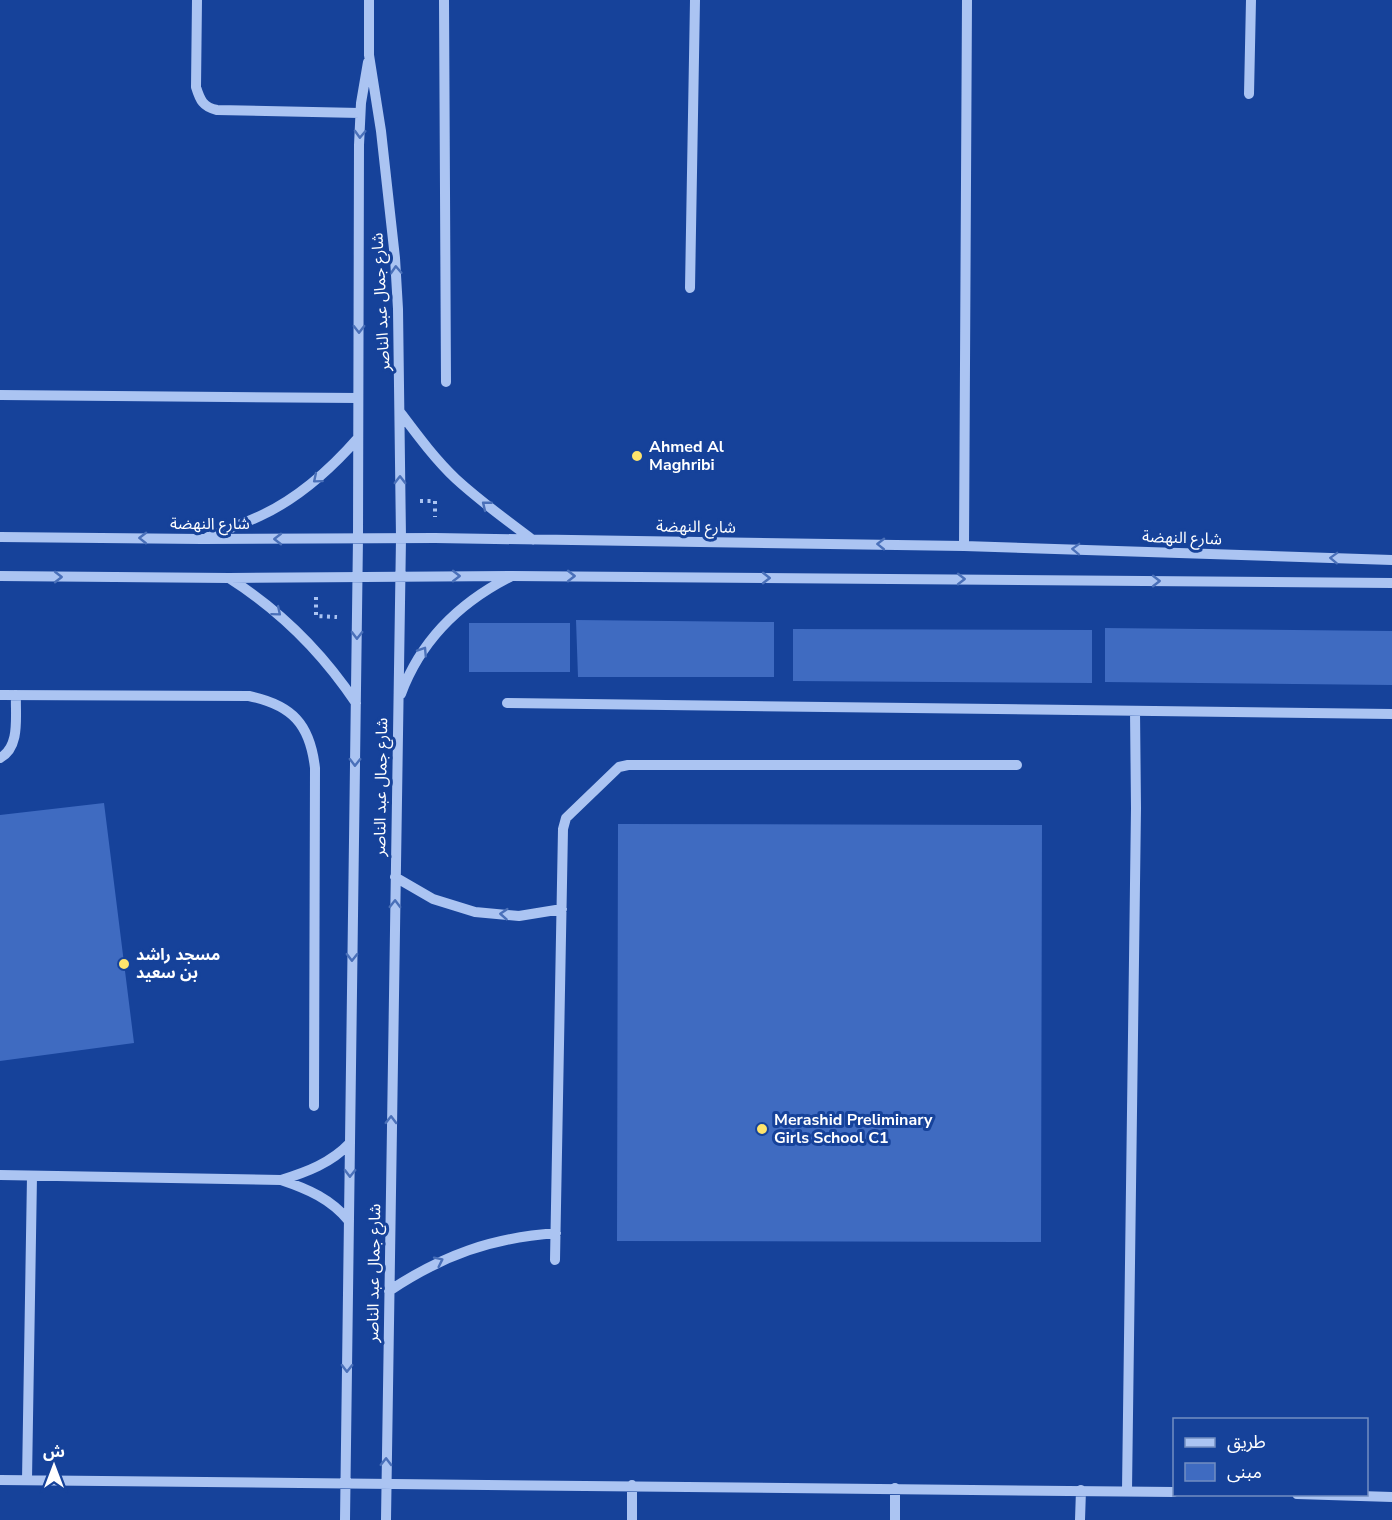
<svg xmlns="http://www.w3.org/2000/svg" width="1392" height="1520" viewBox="0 0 1392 1520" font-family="'Nunito Sans','Noto Sans Arabic',sans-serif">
  <rect width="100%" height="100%" fill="#16429a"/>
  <path fill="#3f6bc1" d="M576,620l198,2v55h-196z
    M469,623h101v49h-101z
    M1105,628l287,3v54l-287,-3z
    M793,629l299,1v53l-299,-2z
    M104,803l30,240 -134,18v-246z
    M618,824l424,1 -1,417 -424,-1z"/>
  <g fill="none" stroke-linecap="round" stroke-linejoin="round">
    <path stroke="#abc4f2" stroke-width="4" stroke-dasharray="3 4.5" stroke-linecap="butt" d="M420,501h15v16
      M316,597v19l21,1"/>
    <path stroke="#abc4f2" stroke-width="10" d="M197,0l-1,87c4,13 7,20 21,23l143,3
      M369,0v55l12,76 14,127 3,51 3,229 -15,982
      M444,0l2,382
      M1249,94l2,-94
      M690,288l5,-288
      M0,395l358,3
      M400,412c18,24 35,47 56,67 24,22 50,41 77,61
      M0,537l202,2 233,-1 529,8 428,14
      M208,537c17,-7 35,-13 52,-21 39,-18 70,-46 98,-78
      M964,546l3,-546
      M0,576l229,2 284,-2 879,7
      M229,578c52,33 93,74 127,125
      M401,694c20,-54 58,-91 109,-117
      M0,695l249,1c43,9 61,28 66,72l-1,338
      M507,703l885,11
      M0,758c21,-11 15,-43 16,-63
      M395,877l38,22 42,13 44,4 43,-7
      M0,1175l281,5c26,-8 50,-17 69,-37
      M281,1180c27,9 50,19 68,41
      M555,1260l8,-431 3,-11 53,-51 9,-2h389
      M389,1291c54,-36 102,-53 167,-58
      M0,1480l1174,12
      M27,1480l5,-304
      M1127,1491l9,-683 -1,-97
      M1297,1494l95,3
      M345,1520l13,-982 1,-393 2,-42 7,-41
      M632,1520v-35
      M895,1520v-32
      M1080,1520l1,-30"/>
  </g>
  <defs><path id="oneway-chevron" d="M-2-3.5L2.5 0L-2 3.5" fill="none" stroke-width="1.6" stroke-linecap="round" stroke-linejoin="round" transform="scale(1.5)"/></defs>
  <g stroke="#4a70b9">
    <use href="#oneway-chevron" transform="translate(360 134) rotate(92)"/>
    <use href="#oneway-chevron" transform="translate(396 270) rotate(-93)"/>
    <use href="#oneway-chevron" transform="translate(359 329) rotate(90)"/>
    <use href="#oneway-chevron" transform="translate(317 479) rotate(140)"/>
    <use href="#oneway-chevron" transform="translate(400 480) rotate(-90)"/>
    <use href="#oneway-chevron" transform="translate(486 505) rotate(-141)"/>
    <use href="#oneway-chevron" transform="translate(143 538) rotate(-179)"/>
    <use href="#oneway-chevron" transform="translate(278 539) rotate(180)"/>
    <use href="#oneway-chevron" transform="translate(881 544) rotate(-179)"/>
    <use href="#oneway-chevron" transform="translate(1076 549) rotate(-178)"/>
    <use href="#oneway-chevron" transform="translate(1334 558) rotate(-178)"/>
    <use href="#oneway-chevron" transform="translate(456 576)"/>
    <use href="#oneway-chevron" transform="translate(571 576)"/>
    <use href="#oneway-chevron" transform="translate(58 577)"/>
    <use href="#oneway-chevron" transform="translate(766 578)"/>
    <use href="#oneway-chevron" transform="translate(961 579)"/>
    <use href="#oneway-chevron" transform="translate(1156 581)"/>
    <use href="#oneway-chevron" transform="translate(277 612) rotate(40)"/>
    <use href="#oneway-chevron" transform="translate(357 635) rotate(91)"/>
    <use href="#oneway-chevron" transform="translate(423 651) rotate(-57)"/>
    <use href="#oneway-chevron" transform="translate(355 762) rotate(91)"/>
    <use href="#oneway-chevron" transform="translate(395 904) rotate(-89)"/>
    <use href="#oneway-chevron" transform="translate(504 914) rotate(-176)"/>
    <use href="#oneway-chevron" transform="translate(352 957) rotate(91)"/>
    <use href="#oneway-chevron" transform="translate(391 1120) rotate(-89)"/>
    <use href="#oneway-chevron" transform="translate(350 1173) rotate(91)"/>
    <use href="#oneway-chevron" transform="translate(439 1261) rotate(-26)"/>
    <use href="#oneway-chevron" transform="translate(347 1368) rotate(91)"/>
    <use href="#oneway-chevron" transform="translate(386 1462) rotate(-89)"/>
  </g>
  <g fill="#ffe46c" stroke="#16429a" stroke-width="2">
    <circle cx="637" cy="456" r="6"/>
    <circle cx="124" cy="964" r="6"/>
    <circle cx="762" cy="1129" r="6"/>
  </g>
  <g text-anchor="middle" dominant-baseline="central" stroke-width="6" stroke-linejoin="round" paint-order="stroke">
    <g font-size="16" fill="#fff" stroke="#16429a">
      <text transform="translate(381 302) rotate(-93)">شارع جمال عبد الناصر</text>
      <text x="210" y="524">شارع النهضة</text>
      <text transform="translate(696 527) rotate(1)">شارع النهضة</text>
      <text transform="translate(1182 538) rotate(2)">شارع النهضة</text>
      <text transform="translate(381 787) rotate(-89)">شارع جمال عبد الناصر</text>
      <text transform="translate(374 1273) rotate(-89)">شارع جمال عبد الناصر</text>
    </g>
    <g font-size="16" font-weight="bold" fill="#fff" stroke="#16429a" text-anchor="start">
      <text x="649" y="447">Ahmed Al<tspan x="649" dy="18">Maghribi</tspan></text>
      <text x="136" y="955">مسجد راشد<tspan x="136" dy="18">بن سعيد</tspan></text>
      <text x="774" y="1120">Merashid Preliminary<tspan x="774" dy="18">Girls School C1</tspan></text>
    </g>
  </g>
  <rect x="1173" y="1418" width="195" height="78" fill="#16429a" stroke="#738ec2" stroke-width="1.5"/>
  <rect x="1185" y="1438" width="30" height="9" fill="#abc4f2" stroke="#738ec2" stroke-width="1.5"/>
  <text x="1227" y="1448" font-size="18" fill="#ffffff">طريق</text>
  <rect x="1185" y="1463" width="30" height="18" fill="#3f6bc1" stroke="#738ec2" stroke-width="1.5"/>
  <text x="1227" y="1478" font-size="18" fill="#ffffff">مبنى</text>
  <g transform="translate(54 1466)" stroke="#16429a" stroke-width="4.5" paint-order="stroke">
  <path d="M0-4.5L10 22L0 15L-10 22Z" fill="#ffffff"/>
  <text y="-9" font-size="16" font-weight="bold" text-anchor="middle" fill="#ffffff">ش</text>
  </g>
</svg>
